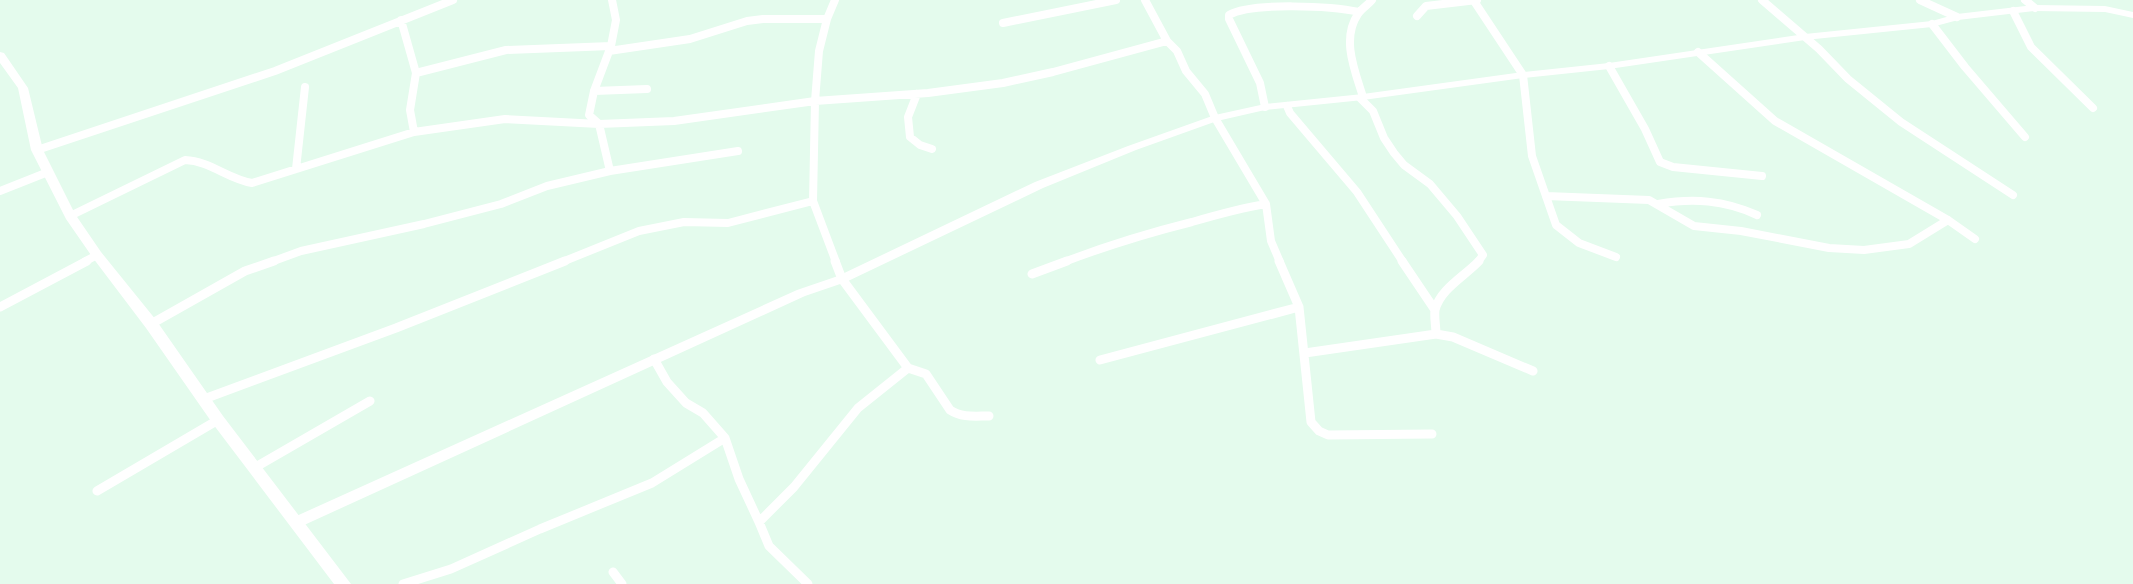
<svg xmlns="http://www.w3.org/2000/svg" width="2133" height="584" viewBox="0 0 2133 584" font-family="Poppins,sans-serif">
  <rect width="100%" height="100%" fill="#e4fbed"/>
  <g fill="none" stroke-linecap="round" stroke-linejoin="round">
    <path stroke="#fff" stroke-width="8" d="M835,0l-8,19 -8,32 -4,50 -2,100 23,61
      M1145,0l22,41 10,10 9,20 19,23 10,24 51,86 5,37 9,21
      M1762,0l57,49 29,30 53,43 112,73
      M1920,0l37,17
      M2025,0l10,8
      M1474,1l49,74 9,81 24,69 23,18 37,14
      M2013,11l18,36 62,61
      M1417,16l9,-10 51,-6
      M401,20l15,53 -6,37 4,22
      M1003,23l113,-23
      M1932,24l33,43 60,70
      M609,51l81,-12 57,-18 16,-2h64
      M1698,52l77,69 173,99 27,19
      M1609,66l36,63 15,33 13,5 89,9
      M416,73l90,-23 105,-4
      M594,91l53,-2
      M917,94l-9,23 2,20 10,8 12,4
      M1363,97c-8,-26 -22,-58 -5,-83 4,-6 10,-9 14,-14
      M1360,98l13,13 11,27 10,15 10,12 26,19 27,32 26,39 -5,7
      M1287,106l3,7 67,79 46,70
      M1265,107l-5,-24 -31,-64v-4c23,-13 103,-9 130,-3
      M37,150l238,-79 178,-71
      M296,169l9,-82
      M610,171l-11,-47 -10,-9 5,-24 17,-45 5,-26 -4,-20
      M0,191l48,-19
      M1546,196l103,4 45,26 47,5 88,17 35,2 45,-6 39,-24
      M1658,204c35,-6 66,-4 99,11
      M70,216l115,-56c25,1 43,19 67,23l162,-51 91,-13 94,5 75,-3 141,-20 113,-8 75,-10 50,-11 114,-31
      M84,262l13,-7
      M271,262l30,-11 123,-27 77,-20 46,-18 63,-15 128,-20
      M562,262l77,-31 45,-9 44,1 85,-22
      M1064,262c42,-16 84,-29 128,-40 24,-7 49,-14 74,-18"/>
    <path stroke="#fff" stroke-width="9" d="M835,261l7,18 66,89 18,6 24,36c12,8 25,6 39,6
      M1279,261l20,46 12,115 8,9 9,4 104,-1
      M1402,261l33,49
      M1032,274l35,-13
      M0,307l87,-46
      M151,324l94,-53 29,-10
      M1436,334c0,-8 -2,-16 -1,-24 5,-21 30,-34 44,-49
      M1305,353l131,-19 17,3 80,34
      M654,359l13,23 19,21 17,10 22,25 14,41 20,43 35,-35 64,-79 50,-40
      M1100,360l199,-53
      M204,399l192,-71 169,-67
      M254,468l116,-67
      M97,491l121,-71
      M759,522l10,24 39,38
      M613,572l9,12
      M403,584l48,-15 89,-40 112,-46 73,-45"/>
    <path fill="#fff" fill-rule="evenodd" d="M2035,5l70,1 28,6v6l-28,-6 -70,-1 -77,9 -26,7 -127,13 -196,29 -86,9 -160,22 -98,10 -48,11 -81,29 -93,38 -197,94 -41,14 -503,230 -5,2 -5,-2 -2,-4 2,-4 505,-228 41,-14 197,-94 93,-36 87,-31 50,-11 98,-10 160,-22 86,-9 196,-29 127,-13 25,-7z"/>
    <path fill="#fff" fill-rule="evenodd" d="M0,52l4,1 24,35 15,62 32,64 26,38 55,68 67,96 128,168h-17l-121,-160 -67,-96 -53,-70 -27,-39 -35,-69 -13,-62 -18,-25z"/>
  </g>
</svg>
